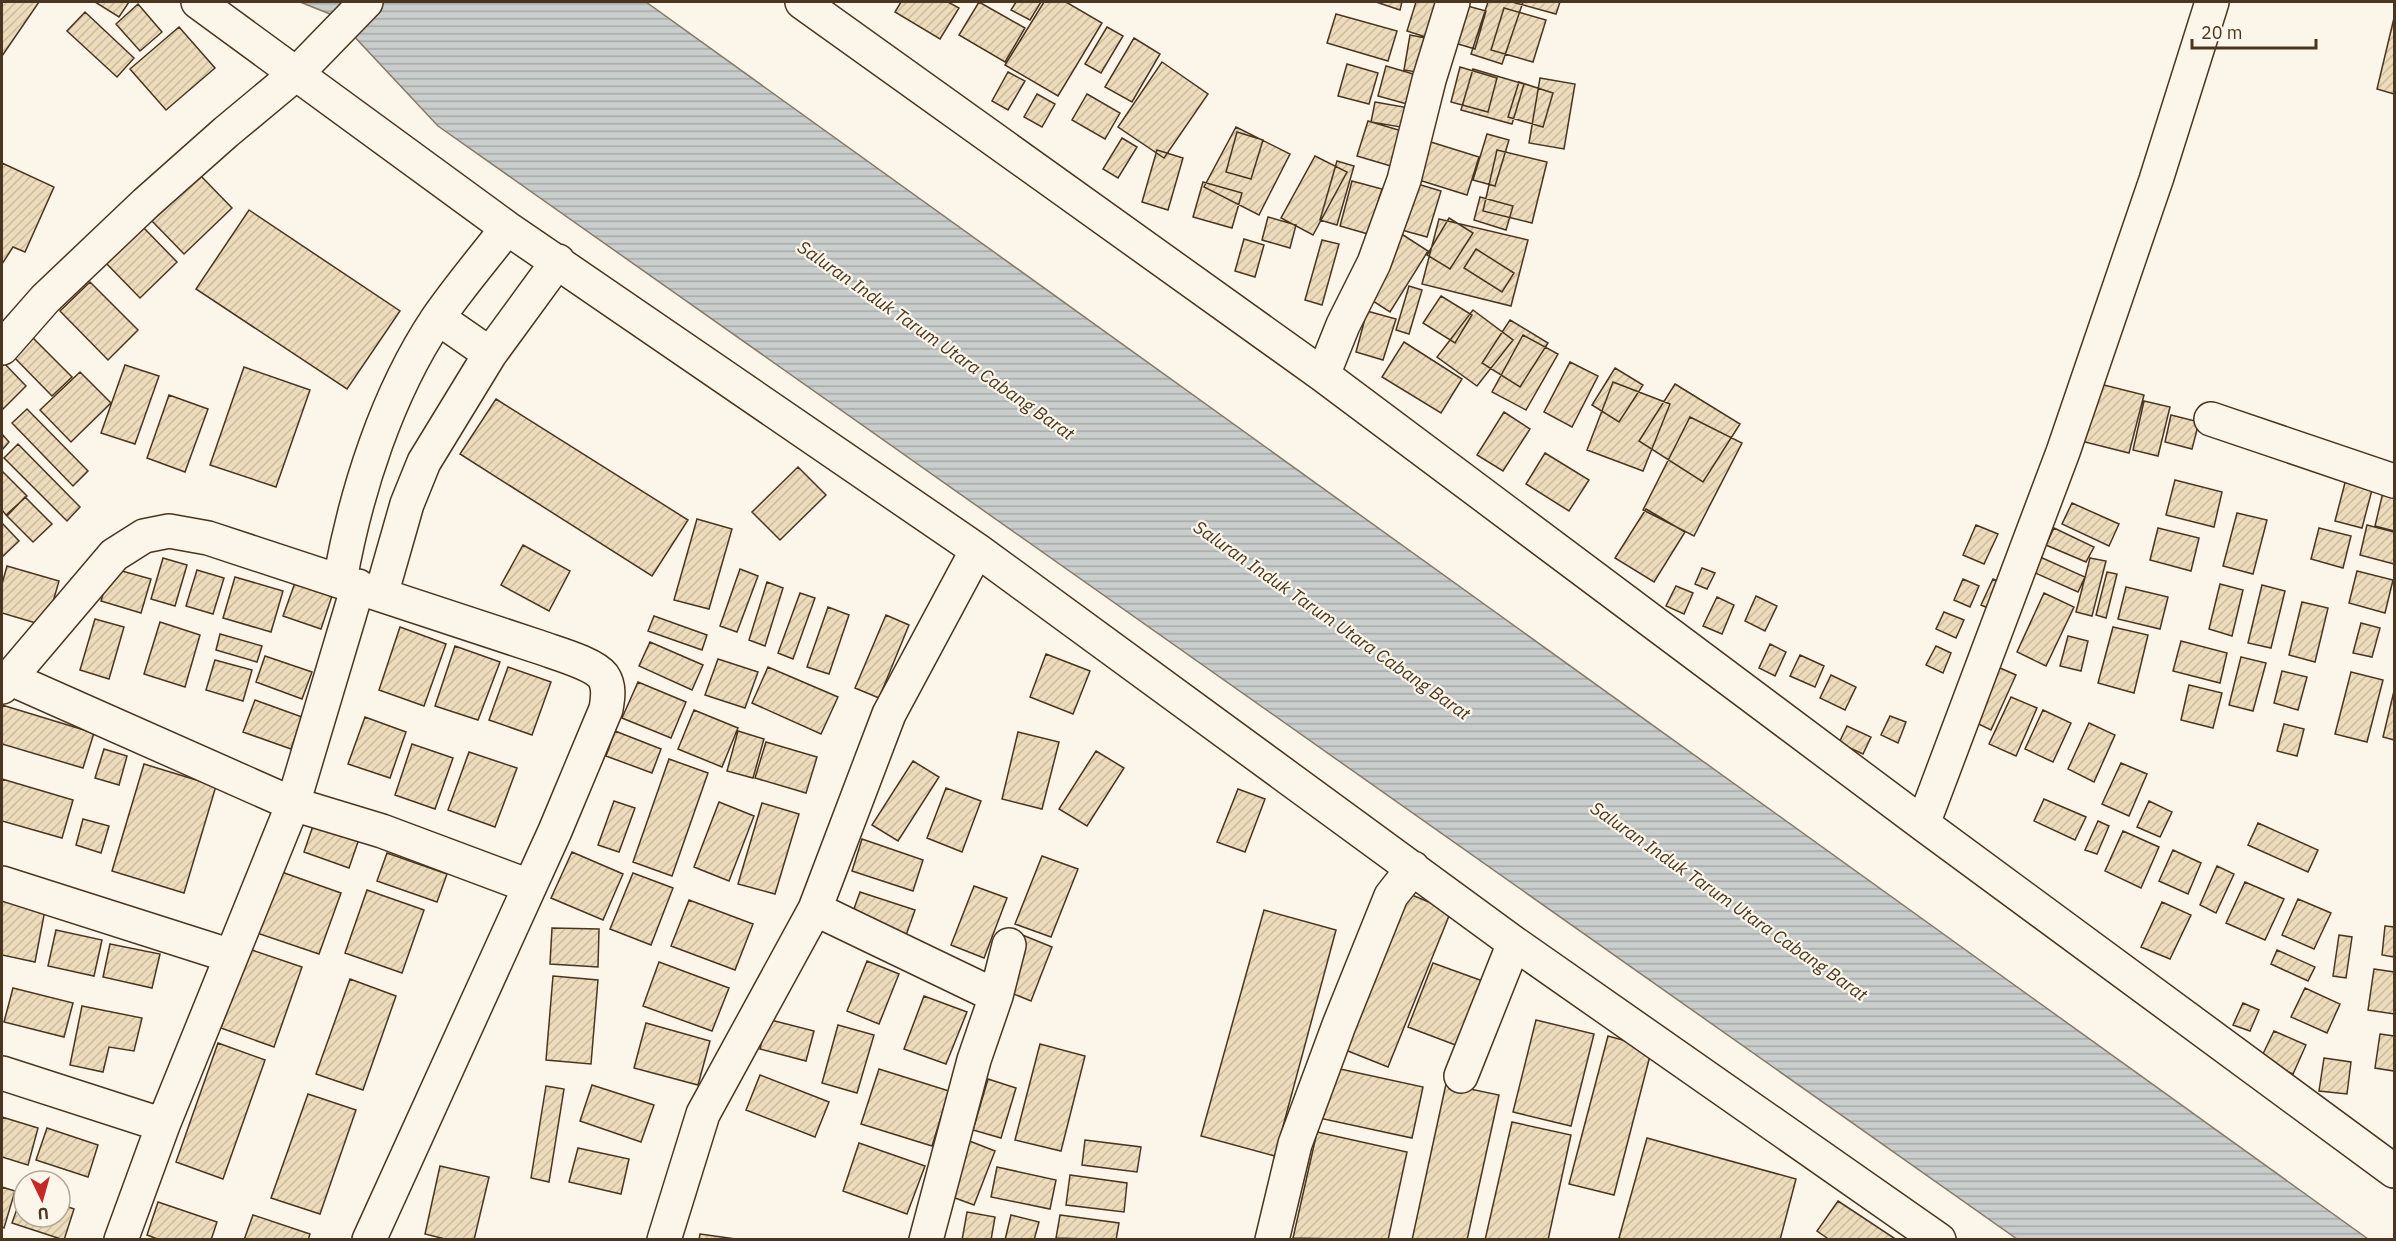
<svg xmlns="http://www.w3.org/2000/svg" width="2396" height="1241" viewBox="0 0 2396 1241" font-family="'IBM Plex Sans',sans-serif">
  <defs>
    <pattern id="water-rules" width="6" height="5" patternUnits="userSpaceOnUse" patternTransform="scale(1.5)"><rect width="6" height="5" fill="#c9cecd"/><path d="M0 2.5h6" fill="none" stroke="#a5a8a6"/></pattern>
    <pattern id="building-hatch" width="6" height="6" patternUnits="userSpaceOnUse" patternTransform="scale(1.5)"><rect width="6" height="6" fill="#ecdcbc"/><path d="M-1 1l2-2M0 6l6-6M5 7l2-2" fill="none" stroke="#ccbda1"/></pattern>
  </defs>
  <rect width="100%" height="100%" fill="#fbf6e9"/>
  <path fill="url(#water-rules)" stroke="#887966" stroke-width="1.5" d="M300,2h346l1722,1237h-351l-1579,-1113 -103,-110z"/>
  <path fill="url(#building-hatch)" stroke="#4a3520" stroke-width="1.5" d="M2,2h37l-37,54z
    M95,2h34l-10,15z
    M901,2h47l11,6 -19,31 -45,-27z
    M979,2l46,26 -20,34 -46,-27z
    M1016,2h25l-11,18 -19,-10z
    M1044,2h22l36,21 -44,73 -53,-31z
    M1376,2h26l-2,8z
    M1416,2h27l-11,37 -25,-8z
    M1488,2h35l-21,62 -31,-10z
    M1512,2h48l-4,12z
    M138,4l24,28 -22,19 -24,-27z
    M1460,4l26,7 -11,38 -27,-8z
    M1504,8l42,12 -13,42 -42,-12z
    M85,12l49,46 -17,19 -50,-46z
    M1336,14l61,17 -9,30 -61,-18z
    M2394,18v76l-17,-5z
    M179,27l36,41 -49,42 -36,-41z
    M1107,27l16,9 -22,37 -16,-9z
    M1410,35l26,5 -7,34 -25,-4z
    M1134,38l26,16 -28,48 -27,-15z
    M1162,62l46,32 -44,64 -46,-31z
    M1347,64l31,9 -9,31 -31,-8z
    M1386,66l41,12 -9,29 -40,-11z
    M1460,67l37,11 -9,34 -37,-10z
    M1473,69l51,15 -12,40 -51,-14z
    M1008,72l17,9 -17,29 -16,-9z
    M1540,78l35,6 -11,65 -35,-6z
    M1519,82l34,11 -10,34 -35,-10z
    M1037,94l18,10 -13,23 -18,-10z
    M1087,94l33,19 -15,26 -33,-19z
    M1375,102l40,7 -3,20 -41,-7z
    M1368,121l44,13 -11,35 -44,-13z
    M1236,127l54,27 -31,61 -55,-28z
    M1237,132l26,8 -12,39 -25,-7z
    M1487,134l22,6 -14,46 -22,-6z
    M1122,138l15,9 -19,31 -15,-9z
    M1418,138l61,19 -12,38 -61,-19z
    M1157,150l26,8 -15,52 -26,-8z
    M1497,150l50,12 -15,61 -49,-12z
    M1315,156l32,16 -34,63 -32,-17z
    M1337,161l17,5 -17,59 -17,-5z
    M2,163l52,24 -29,65 -12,-5 -11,17z
    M200,175l32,33 -48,46 -32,-33z
    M1352,181l30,8 -14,45 -28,-8z
    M1203,182l39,11 -10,35 -39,-11z
    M1411,182l30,9 -14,46 -29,-8z
    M1480,197l33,9 -7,24 -32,-10z
    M249,210l151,101 -53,78 -151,-100z
    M1268,217l28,8 -6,23 -28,-8z
    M1449,218l24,15 -23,36 -23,-14z
    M1439,219l89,21 -17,66 -89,-22z
    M141,225l36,37 -37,36 -36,-37z
    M1400,233l28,18 -38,61 -28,-18z
    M1244,239l20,6 -9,32 -20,-6z
    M1322,240l17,4 -17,61 -17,-5z
    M1476,249l38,24 -12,19 -38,-24z
    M90,282l48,48 -30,30 -48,-49z
    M1409,286l13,4 -13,44 -13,-4z
    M1441,296l31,19 -17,28 -32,-20z
    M1473,310l40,30 -36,46 -40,-29z
    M1367,311l29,8 -13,41 -27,-8z
    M1510,320l38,23 -28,44 -38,-24z
    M25,330l47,47 -20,19 -46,-47z
    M1523,335l35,19 -32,56 -34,-18z
    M1404,342l58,37 -21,34 -59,-36z
    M2,361l24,25 -23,23 -1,-2z
    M1570,362l28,14 -26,51 -28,-15z
    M125,365l34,11 -24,68 -34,-11z
    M244,367l66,23 -34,97 -66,-22z
    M1615,368l28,17 -24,37 -27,-17z
    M80,372l31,31 -40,39 -31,-32z
    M1613,382l57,22 -27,67 -56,-21z
    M2092,382l52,13 -15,58 -52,-13z
    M1675,384l65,40 -37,58 -64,-41z
    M169,395l39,14 -23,63 -38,-14z
    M496,399l192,121 -36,56 -192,-122z
    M2144,401l26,6 -12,49 -25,-6z
    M27,409l61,62 -15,15 -61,-63z
    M1504,412l26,17 -27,42 -26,-16z
    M2171,415l28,7 -7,27 -27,-7z
    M1690,417l52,26 -48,93 -51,-26z
    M2,434l7,8 -7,8z
    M18,444l62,63 -13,14 -63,-63z
    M1545,453l44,27 -20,31 -43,-27z
    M798,467l28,28 -46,45 -28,-28z
    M2,471l25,25 -21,19 -4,-5z
    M2346,479l27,7 -11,42 -27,-7z
    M2175,480l47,12 -8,35 -48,-12z
    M2384,488l10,2v41l-19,-5z
    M25,497l27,27 -19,18 -26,-26z
    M2072,503l47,21 -10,22 -47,-22z
    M1646,509l39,23 -31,50 -39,-24z
    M2237,513l30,7 -14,54 -30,-8z
    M697,519l35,10 -23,80 -35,-9z
    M2,523l17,18 -17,16z
    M1976,525l22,9 -14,30 -21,-9z
    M2367,525l27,7v32l-34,-9z
    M2054,528l40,19 -8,15 -40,-17z
    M2158,528l41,10 -8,33 -41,-11z
    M2319,528l32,8 -8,32 -32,-9z
    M523,545l47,26 -21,40 -48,-26z
    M2029,552l56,25 -7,15 -56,-25z
    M163,558l24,7 -12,41 -24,-7z
    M2090,558l16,3 -14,55 -16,-4z
    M7,566l52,15 -13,45 -44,-13v-29z
    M111,568l40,11 -10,34 -40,-12z
    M1702,568l13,5 -8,16 -12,-5z
    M740,569l18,7 -21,56 -17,-6z
    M197,570l27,8 -11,36 -27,-8z
    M2357,571l36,9 -8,33 -36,-10z
    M2107,572l10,2 -11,44 -10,-3z
    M235,577l48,14 -12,41 -48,-14z
    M1963,579l16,7 -9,21 -16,-7z
    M1993,579l14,6 -12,26 -14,-6z
    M296,580l37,13 -12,36 -38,-13z
    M767,582l16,6 -18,58 -16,-6z
    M2220,584l23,6 -11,46 -23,-7z
    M2262,585l23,6 -14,57 -23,-5z
    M1676,586l17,7 -9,21 -18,-8z
    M2126,587l42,10 -8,32 -42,-10z
    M800,593l15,5 -22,61 -15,-6z
    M2044,593l30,14 -28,59 -29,-14z
    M1756,596l21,10 -12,25 -20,-10z
    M1717,597l17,8 -12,29 -19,-8z
    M2302,602l26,6 -13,54 -26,-7z
    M828,607l21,8 -20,59 -22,-7z
    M1944,612l20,8 -8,18 -20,-9z
    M886,615l23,10 -30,73 -24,-10z
    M654,616l53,19 -5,15 -54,-19z
    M95,619l29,8 -15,52 -29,-9z
    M160,622l40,13 -15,52 -41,-13z
    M2361,623l19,5 -8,29 -19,-4z
    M400,627l46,17 -22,62 -45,-16z
    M2113,627l35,8 -14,58 -36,-10z
    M220,634l42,12 -5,16 -41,-12z
    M2068,636l20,5 -7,30 -21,-5z
    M2181,641l46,12 -7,30 -47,-12z
    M650,642l53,23 -11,25 -53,-24z
    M1770,644l16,8 -11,24 -16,-8z
    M455,646l45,16 -22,58 -43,-14z
    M1936,646l15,7 -8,20 -17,-8z
    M1046,654l44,17 -17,43 -43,-17z
    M1800,655l24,11 -9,21 -25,-11z
    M265,656l47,16 -10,27 -46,-17z
    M2241,657l25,6 -13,48 -24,-6z
    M718,659l40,13 -13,36 -40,-13z
    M215,660l37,10 -9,31 -37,-11z
    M1991,664l25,11 -25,55 -25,-12z
    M508,667l43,15 -19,53 -43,-15z
    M768,667l70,30 -17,37 -69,-31z
    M2282,671l25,6 -9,33 -24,-7z
    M2351,672l32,8 -16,62 -32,-8z
    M1831,675l25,12 -11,23 -25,-12z
    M638,682l48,20 -15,36 -49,-20z
    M2189,685l33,8 -9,35 -32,-8z
    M2394,691v49l-11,-3z
    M2011,697l26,11 -21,48 -27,-12z
    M255,700l47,17 -11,32 -48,-17z
    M2,705l92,28 -11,35 -81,-24z
    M694,710l44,18 -16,39 -44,-18z
    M2043,710l28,13 -18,39 -28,-13z
    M1890,716l16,6 -8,21 -17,-8z
    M365,717l41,15 -16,46 -42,-14z
    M2089,723l26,12 -21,47 -26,-13z
    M2284,724l20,5 -7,27 -20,-5z
    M1847,726l24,11 -8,17 -24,-11z
    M615,731l46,18 -9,24 -46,-17z
    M738,731l26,8 -11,39 -26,-7z
    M1018,732l41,10 -17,67 -40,-10z
    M766,742l51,15 -11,36 -51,-15z
    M412,744l41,14 -18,51 -40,-14z
    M104,749l23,7 -8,29 -24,-7z
    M1096,751l28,17 -37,58 -28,-17z
    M469,752l48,16 -22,59 -47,-17z
    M669,759l39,14 -36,103 -39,-14z
    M913,761l26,16 -41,64 -26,-16z
    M2121,763l26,11 -18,42 -27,-12z
    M144,764l72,22 -32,107 -72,-22z
    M2,779l71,21 -11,38 -60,-17z
    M946,788l35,13 -19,51 -35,-14z
    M1238,789l27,10 -20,53 -28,-10z
    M2044,799l42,18 -11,23 -41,-19z
    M614,801l21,7 -16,44 -21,-7z
    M2149,801l23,11 -12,25 -23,-10z
    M719,802l35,14 -25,65 -35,-14z
    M762,803l37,11 -24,80 -37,-10z
    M83,819l26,7 -8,27 -25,-8z
    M315,820l45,16 -11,32 -45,-16z
    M2098,821l11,5 -12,28 -12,-4z
    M2258,823l60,27 -10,22 -60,-27z
    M2123,831l36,16 -18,41 -36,-17z
    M862,839l61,21 -10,31 -61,-20z
    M2173,850l28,13 -13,31 -29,-13z
    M572,852l51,22 -20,46 -52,-22z
    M387,853l60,21 -10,28 -60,-21z
    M1042,856l36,13 -27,68 -36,-13z
    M2217,866l17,8 -18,39 -16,-8z
    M276,870l65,23 -22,61 -65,-22z
    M633,873l40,15 -22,57 -41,-16z
    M2245,882l39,17 -19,41 -39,-17z
    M974,886l33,12 -23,60 -33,-13z
    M367,890l57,20 -22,63 -57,-20z
    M1402,891l49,20 -63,156 -50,-20z
    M860,892l55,18 -10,28 -55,-18z
    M2298,899l33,14 -17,36 -32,-14z
    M689,900l64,24 -18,46 -64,-24z
    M2,901l43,9 -10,52 -33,-7z
    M2162,902l29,13 -21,44 -29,-12z
    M1264,910l72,20 -61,226 -74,-20z
    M2385,926l9,1v30l-12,-2z
    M552,928l47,1 -1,38 -48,-3z
    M56,930l46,10 -8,36 -46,-10z
    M1020,934l32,13 -21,54 -32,-13z
    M2339,935l13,2 -6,41 -13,-2z
    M110,944l50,10 -8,34 -49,-11z
    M249,949l53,18 -28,80 -53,-19z
    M2277,950l38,17 -7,14 -37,-17z
    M867,961l32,13 -20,50 -32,-13z
    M659,962l70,26 -17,43 -69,-25z
    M1433,963l58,21 -25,65 -58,-22z
    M2374,969l20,3v42l-26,-4z
    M553,976l45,4 -7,84 -45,-4z
    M350,979l46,17 -33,94 -47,-16z
    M13,988l60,15 -9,34 -60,-15z
    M2305,988l35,16 -13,29 -36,-16z
    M924,996l43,16 -21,52 -42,-15z
    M2243,1003l16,7 -9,21 -17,-6z
    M82,1006l60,12 -8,33 -25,-4 -6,25 -33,-7z
    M767,1019l47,12 -8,30 -46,-12z
    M1536,1020l58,14 -23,92 -58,-14z
    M646,1023l64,18 -12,44 -64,-17z
    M838,1025l36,10 -17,58 -35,-10z
    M2274,1031l32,14 -13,29 -33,-14z
    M2380,1034l14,2v35l-19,-3z
    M1608,1036l44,12 -38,147 -45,-11z
    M218,1043l47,17 -42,119 -47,-17z
    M1040,1044l45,12 -24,95 -46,-11z
    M2324,1058l27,4 -4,32 -28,-3z
    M1331,1067l92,20 -11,51 -93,-20z
    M879,1069l70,22 -17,55 -71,-22z
    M760,1075l69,27 -14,35 -69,-27z
    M988,1079l28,9 -15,50 -28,-8z
    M1446,1084l53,11 -32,145h-55z
    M592,1085l62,20 -13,37 -61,-21z
    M546,1086l18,3 -15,93 -18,-4z
    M308,1094l48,16 -36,104 -49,-16z
    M2,1117l36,11 -10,37 -26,-8z
    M1512,1122l59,13 -23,105h-63z
    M47,1128l51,17 -10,32 -52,-17z
    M1317,1132l90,20 -19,88 -95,-2z
    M1647,1138l149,41 -16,61h-155l-6,-2z
    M967,1140l28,11 -21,54 -27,-10z
    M1085,1140l56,7 -4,25 -55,-7z
    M859,1143l66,23 -18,48 -64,-23z
    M578,1148l51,11 -8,35 -52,-12z
    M440,1166l49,11 -15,63h-25l-24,-6z
    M997,1167l59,13 -6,29 -59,-12z
    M1070,1175l57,8 -3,29 -58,-7z
    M2,1187l13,4 -11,37 -2,-1z
    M23,1192l1,25h36v-13l14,5 -10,31 -52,-17z
    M1838,1201l59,39h-67l-13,-9z
    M158,1202l59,20 -6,18h-51l-13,-5z
    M967,1212l28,5 -4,23h-29z
    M253,1215l57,19 -2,6h-64z
    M1011,1215l28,7 -5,18h-29z
    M1060,1215l59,8 -3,17 -60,-2z
    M700,1234l43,6h-44z"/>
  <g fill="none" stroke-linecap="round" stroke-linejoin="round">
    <g stroke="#4a3520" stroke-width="36">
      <path id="minor" d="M198,2l309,226 470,322 537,393 425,297
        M802,2l521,373 600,449 471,347
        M438,318l52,36
        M2,348l43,-49 101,-96 80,-71 71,-59 69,-71
        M1323,375l20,-50 31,-62 30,-83 25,-100 24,-78
        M2211,419l183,62
        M340,580c16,-89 47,-186 97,-261 22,-32 47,-61 70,-91
        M381,595l26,-91 17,-42 66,-108 68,-93
        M9,678l284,126 89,27 147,55
        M2,687l112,-132 30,-19 25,-5 39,7 331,109c16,6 54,16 64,29 7,10 5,22 3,33l-51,122 -186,409
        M1923,824l140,-372 93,-272 56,-178
        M2,883l229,73
        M815,909l181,87
        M2,1073l161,52
        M1461,1076l53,-133
        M121,1240l42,-115 130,-321 65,-218
        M664,1240l39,-126 112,-205 74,-195 88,-164
        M926,1240l48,-180 22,-64 13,-51
        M1272,1240l23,-96 44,-119 52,-129 22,-28"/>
    </g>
    <use href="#minor" stroke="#fbf6e9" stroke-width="33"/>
  </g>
  <g text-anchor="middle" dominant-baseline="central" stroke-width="4.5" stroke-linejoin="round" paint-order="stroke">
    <g font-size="18" font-style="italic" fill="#4a3520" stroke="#fbf6e9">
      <text transform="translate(936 340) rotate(35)">Saluran Induk Tarum Utara Cabang Barat</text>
      <text transform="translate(1332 620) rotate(35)">Saluran Induk Tarum Utara Cabang Barat</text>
      <text transform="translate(1729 901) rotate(35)">Saluran Induk Tarum Utara Cabang Barat</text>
    </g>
  </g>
  <rect width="2396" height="1241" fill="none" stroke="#4a3520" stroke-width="6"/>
  <g transform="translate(42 1199) rotate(175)"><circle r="28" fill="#fbf6e9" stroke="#b4a999" stroke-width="1.5"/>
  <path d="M0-4.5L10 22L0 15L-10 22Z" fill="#c62828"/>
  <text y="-9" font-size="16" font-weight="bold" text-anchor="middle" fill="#4a3520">U</text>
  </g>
  <path d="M2192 39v9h124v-9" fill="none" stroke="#4a3520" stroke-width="3"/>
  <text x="2201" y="39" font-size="18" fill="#4a3520" stroke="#fbf6e9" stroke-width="4.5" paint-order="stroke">20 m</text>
</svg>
